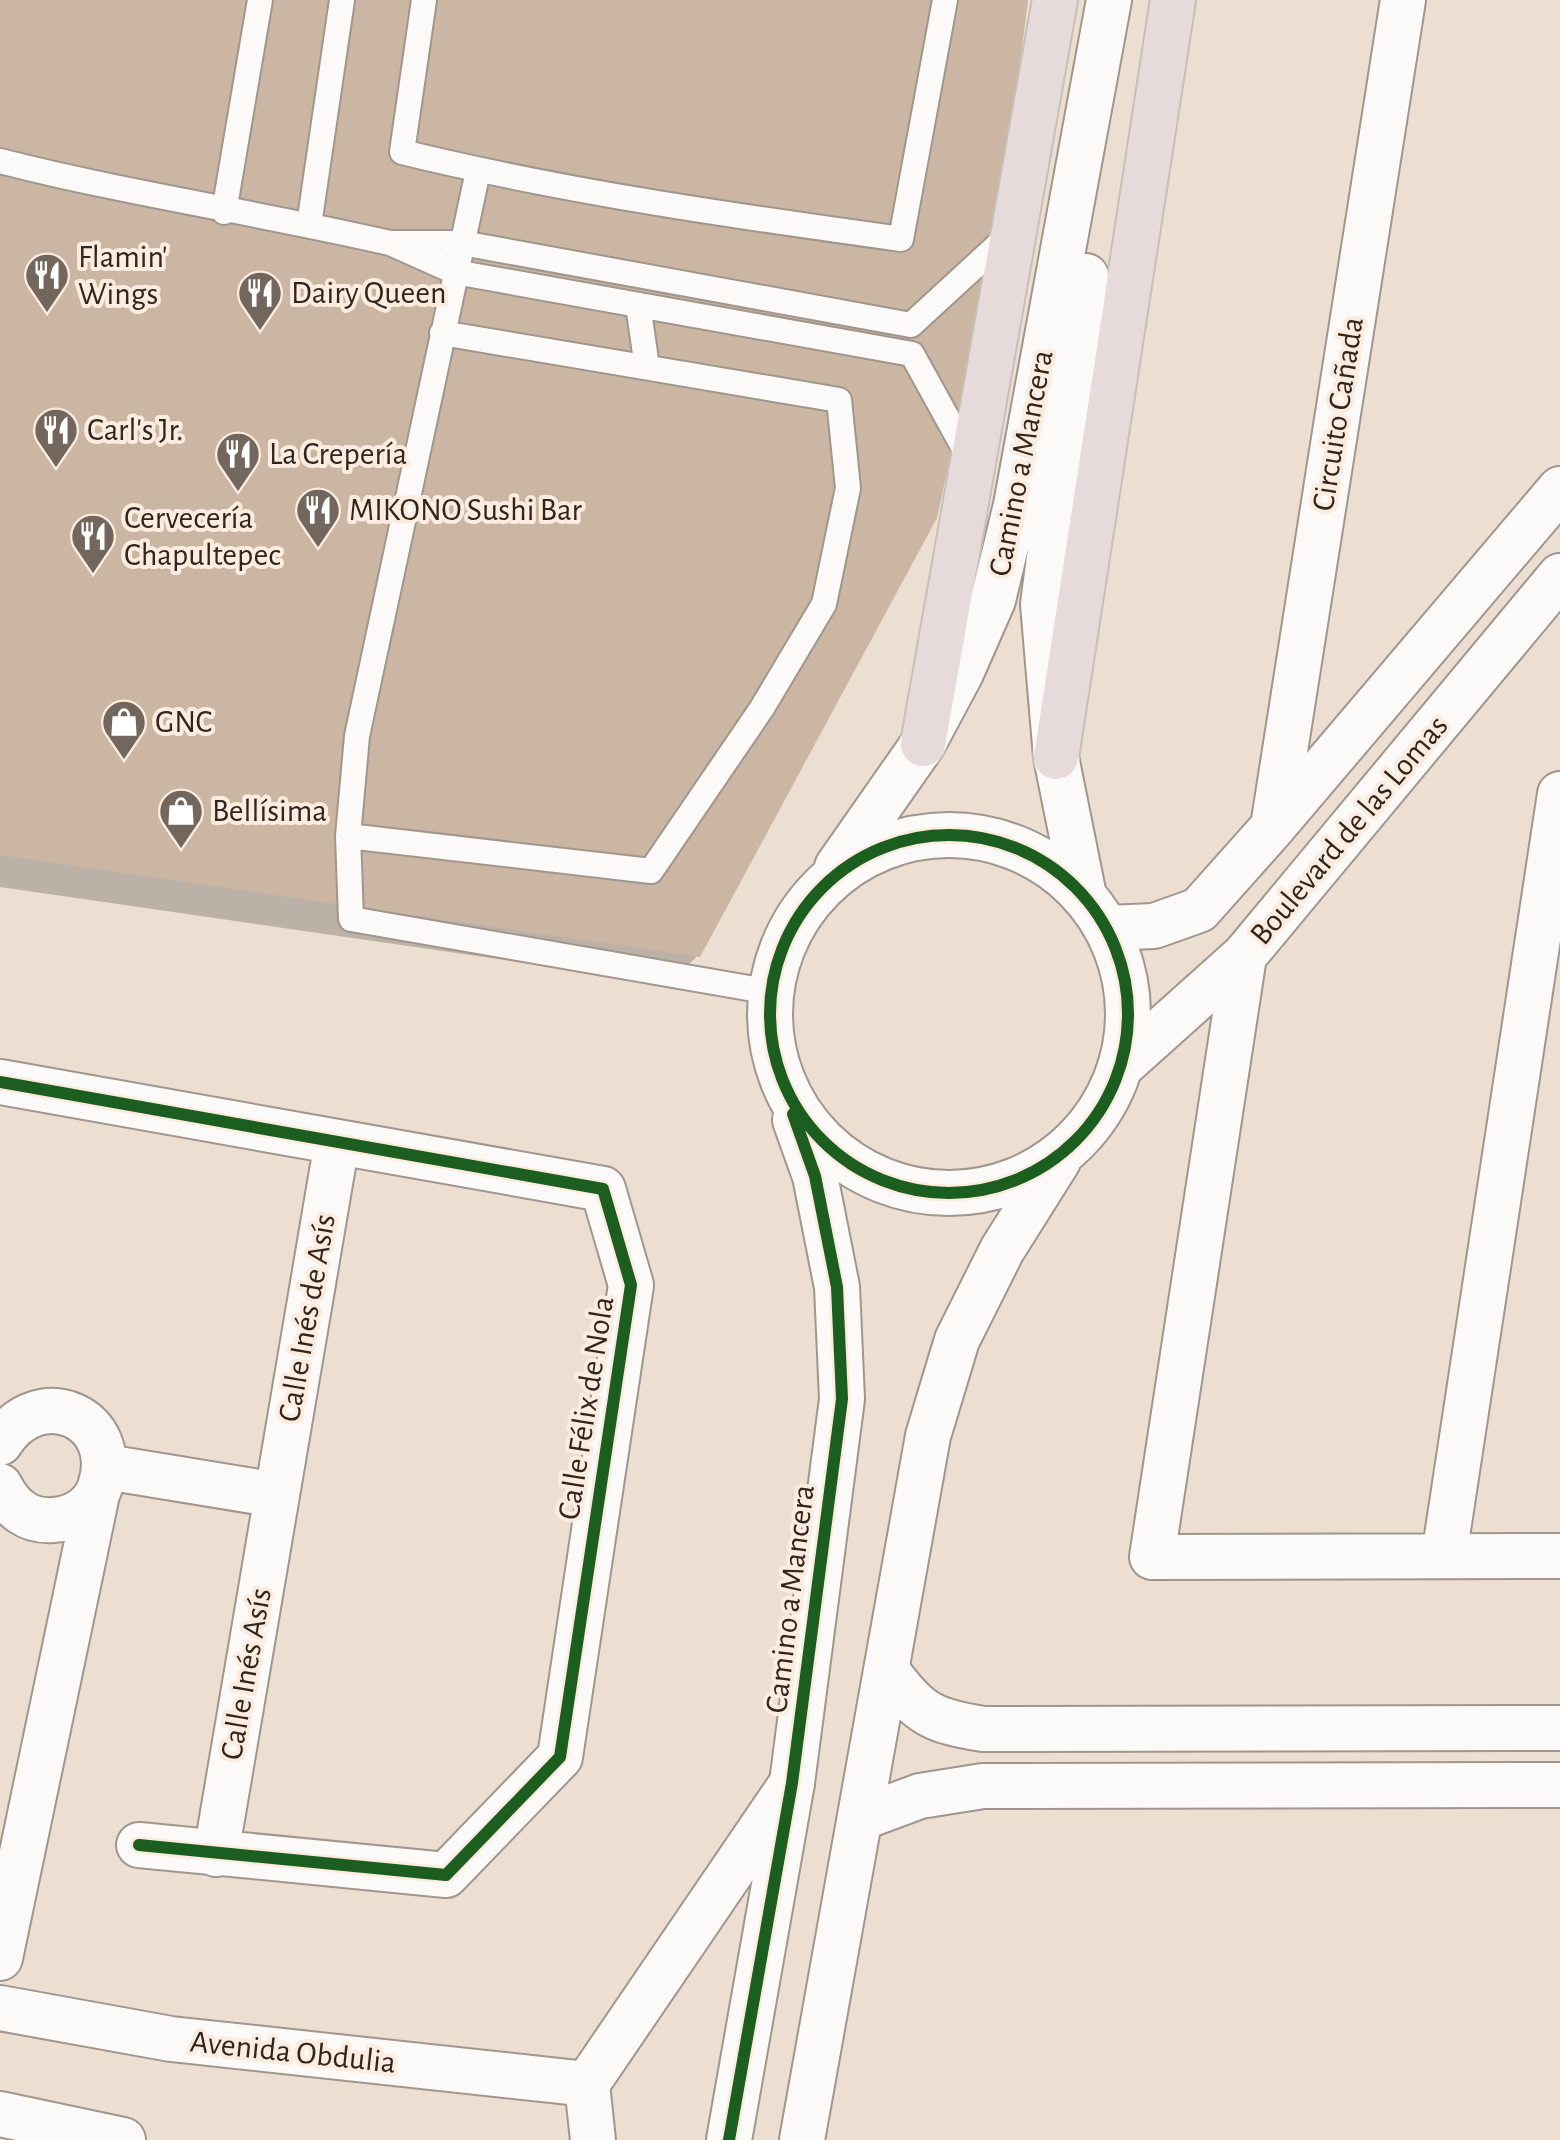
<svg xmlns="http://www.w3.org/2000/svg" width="1560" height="2140" viewBox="0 0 1560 2140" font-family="'Alegreya Sans',sans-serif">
  <rect width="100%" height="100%" fill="#ecded1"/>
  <path fill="#0003" d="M0,0h1026l-328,955 -28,29 -670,-97z"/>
  <path fill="#cab6a2" d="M0,0h1028l-29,228 -62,290 -237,439 -700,-102z"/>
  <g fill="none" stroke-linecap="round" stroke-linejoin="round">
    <g stroke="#a1968d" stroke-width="28">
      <path id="lane" d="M424,0l-22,152c164,40 332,64 499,87l44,-239
        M0,161c129,33 260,52 390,82
        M478,171l-121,565 -9,100 3,83 420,73
        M224,212l36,-212
        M309,225l33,-225
        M638,305l9,62
        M971,461l-59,-107 -457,-82 -65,-29h72l449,82 100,-92
        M348,836l303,35 111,-163 62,-104 24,-116 -9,-88 -397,-67"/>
    </g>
    <g stroke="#a1968d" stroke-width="48">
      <path id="street" d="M1273,827l130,-827
        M1107,928l47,-2 45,-16 74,-83 287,-338
        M1244,956l-92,601 408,-1
        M1120,1067l124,-111 316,-380
        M0,1082l603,107 28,96 -71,472 -114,118 -307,-30
        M0,1443c39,-63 123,-25 100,44 -7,21 -27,32 -47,33 -25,2 -42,-12 -53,-34
        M106,1467l171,28
        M1444,1556l116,-762
        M888,1672c31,42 44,49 95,57l577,-1
        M861,1818l59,-22 63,-10 577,-1
        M216,1854l121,-712
        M0,1958l96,-459
        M0,2008l171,31 416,45
        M0,2114l123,26
        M593,2140l-6,-56 205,-301"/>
    </g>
    <g stroke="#a1968d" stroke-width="48">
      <path id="secondary" d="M770 1014a179 179 0 1 1 358 0a179 179 0 1 1-358 0Z
        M837,867l86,-123 38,-71 32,-73 23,-95 93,-505
        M1084,896l-28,-139 -13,-153 43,-328
        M729,2140l63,-357 50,-384 -5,-112 -22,-111 -20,-56
        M802,2140l126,-704 29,-96 45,-90 56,-89"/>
    </g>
    <g stroke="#c6c0b9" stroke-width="48">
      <path id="highway" d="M923,744l132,-744
        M1056,757l117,-757"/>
    </g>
    <use href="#lane" stroke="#fcfaf8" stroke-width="24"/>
    <use href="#street" stroke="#fcfaf8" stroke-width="44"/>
    <use href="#secondary" stroke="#fcfaf8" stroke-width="44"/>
    <use href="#highway" stroke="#e6dbda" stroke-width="44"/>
    <g stroke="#fcecdf" stroke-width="17">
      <path id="cycleway" d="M770 1014a179 179 0 1 1 358 0a179 179 0 1 1-358 0Z
        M0,1082l603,107 28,96 -71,472 -114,118 -307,-30
        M729,2140l63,-357 50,-384 -5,-112 -22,-111 -22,-62"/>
    </g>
    <use href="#cycleway" stroke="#1b5e20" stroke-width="12"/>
  </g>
  <defs>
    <g id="restaurant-pin" transform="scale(2.3)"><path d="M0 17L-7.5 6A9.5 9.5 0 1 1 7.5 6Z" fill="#72665d" stroke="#fcecdf"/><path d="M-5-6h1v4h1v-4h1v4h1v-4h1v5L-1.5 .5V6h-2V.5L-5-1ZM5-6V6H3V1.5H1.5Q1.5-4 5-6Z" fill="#fff"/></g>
    <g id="shop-pin" transform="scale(2.3)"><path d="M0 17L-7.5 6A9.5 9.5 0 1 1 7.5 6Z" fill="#72665d" stroke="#fcecdf"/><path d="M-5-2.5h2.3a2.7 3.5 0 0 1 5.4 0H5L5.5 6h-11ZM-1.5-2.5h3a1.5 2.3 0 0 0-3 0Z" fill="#fff"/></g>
  </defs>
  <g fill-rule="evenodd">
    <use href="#restaurant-pin" x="47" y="275"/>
    <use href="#restaurant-pin" x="260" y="293"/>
    <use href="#restaurant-pin" x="56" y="430"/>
    <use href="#restaurant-pin" x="238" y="454"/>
    <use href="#restaurant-pin" x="318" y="510"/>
    <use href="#restaurant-pin" x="93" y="536"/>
    <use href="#shop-pin" x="124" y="722"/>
    <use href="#shop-pin" x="181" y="811"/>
  </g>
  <g text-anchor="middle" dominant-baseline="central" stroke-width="8" stroke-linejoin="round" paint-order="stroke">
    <g font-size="32" fill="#30261e" stroke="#fcecdf" text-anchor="start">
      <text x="78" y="257">Flamin'<tspan x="78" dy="37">Wings</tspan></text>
      <text x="291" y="293">Dairy Queen</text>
      <text x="87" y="430">Carl's Jr.</text>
      <text x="269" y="454">La Crepería</text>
      <text x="349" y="510">MIKONO Sushi Bar</text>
      <text x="124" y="518">Cervecería<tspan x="124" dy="37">Chapultepec</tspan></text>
      <text x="155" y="722">GNC</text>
      <text x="212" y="811">Bellísima</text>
    </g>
    <g font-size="32" fill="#30261e" stroke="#fcecdf">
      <text transform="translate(1338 414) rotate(-81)">Circuito Cañada</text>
      <text transform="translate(1021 463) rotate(-79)">Camino a Mancera</text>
      <text transform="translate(1349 830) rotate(-50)">Boulevard de las Lomas</text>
      <text transform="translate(307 1318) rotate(-80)">Calle Inés de Asís</text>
      <text transform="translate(586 1408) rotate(-81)">Calle Félix de Nola</text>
      <text transform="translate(790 1599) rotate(-83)">Camino a Mancera</text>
      <text transform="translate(246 1674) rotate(-80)">Calle Inés Asís</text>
      <text transform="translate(293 2052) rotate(6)">Avenida Obdulia</text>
    </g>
  </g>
</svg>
